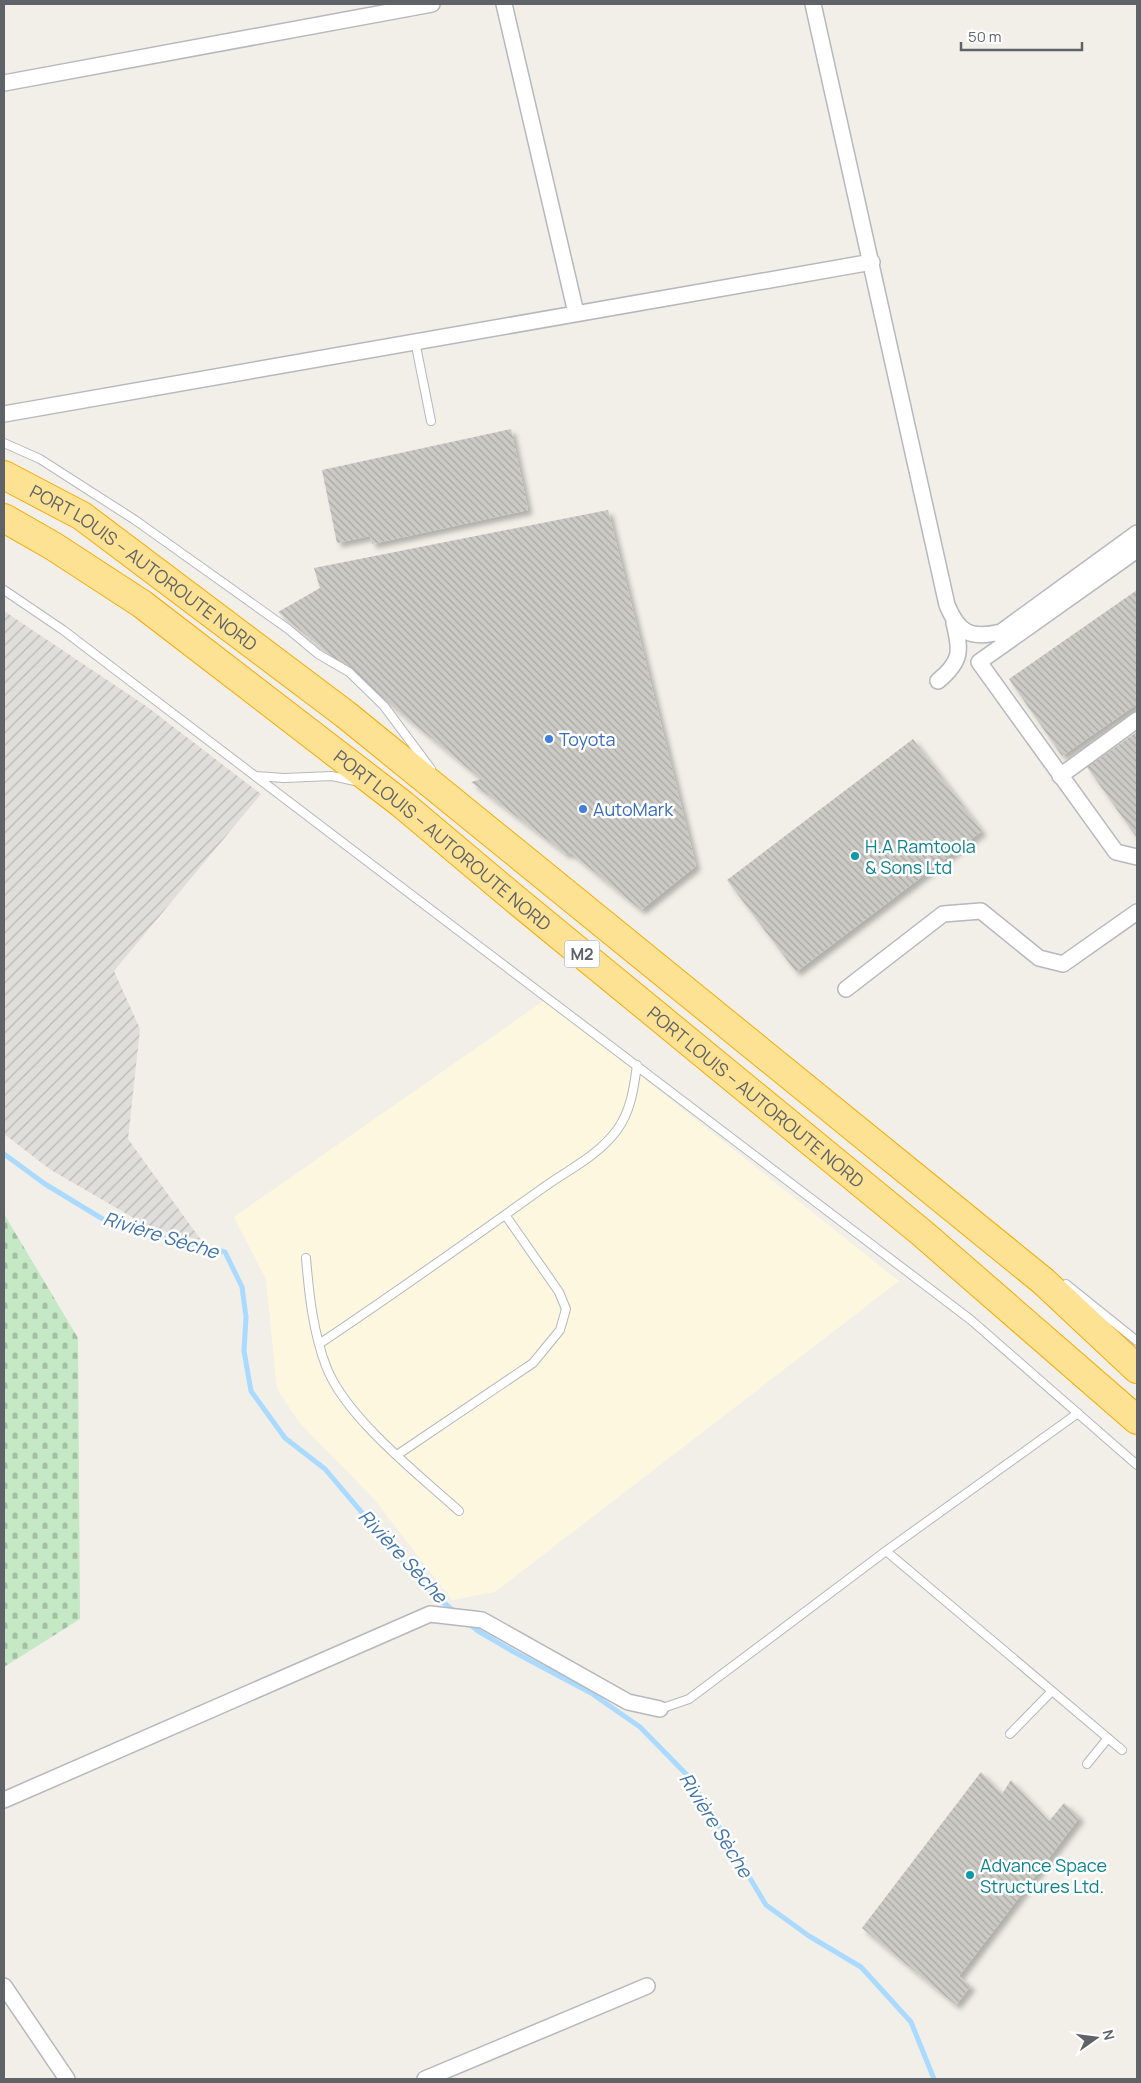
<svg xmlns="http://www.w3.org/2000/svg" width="1141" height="2083" viewBox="0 0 1141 2083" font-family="Manrope,sans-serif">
  <defs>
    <pattern id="industrial-furrows" width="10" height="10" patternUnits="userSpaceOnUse" patternTransform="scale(1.25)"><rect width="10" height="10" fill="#e0deda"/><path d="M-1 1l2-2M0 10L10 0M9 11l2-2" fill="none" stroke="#b9b8b5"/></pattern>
    <pattern id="cemetery-stones" width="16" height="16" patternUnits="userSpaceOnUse" patternTransform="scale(1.25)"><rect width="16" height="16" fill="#c5e8c5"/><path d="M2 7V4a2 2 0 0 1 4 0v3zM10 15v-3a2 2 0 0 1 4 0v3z" fill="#a3c0a4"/></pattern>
    <pattern id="building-back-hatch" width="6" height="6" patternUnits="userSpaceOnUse" patternTransform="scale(1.25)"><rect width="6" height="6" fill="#cccac5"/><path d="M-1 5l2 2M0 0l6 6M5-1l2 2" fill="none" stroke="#a9a8a4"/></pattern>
    <filter id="shadow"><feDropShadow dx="4.5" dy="4.5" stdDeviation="2.5" flood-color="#0004"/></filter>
  </defs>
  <rect width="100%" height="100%" fill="#f1efe8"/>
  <path fill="#fef7e0" d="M545,1000l354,281 -404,311 -43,8 -78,-101 -75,-77 -22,-33 -11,-110 -32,-62z"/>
  <path fill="url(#industrial-furrows)" d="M4,611l142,95 115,88 -147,177 26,58 -12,110 73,101 -50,-12 -100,-58 -47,-36z"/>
  <path fill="url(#cemetery-stones)" d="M4,1214l74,124 2,281 -76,48z"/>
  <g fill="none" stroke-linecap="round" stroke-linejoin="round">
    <path stroke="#aadaff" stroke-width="5" d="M4,1154l41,30 56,34 42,15 82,19 17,35 4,30 -2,34 7,40 34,47 40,31 100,118 30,25
      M467,1622l11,9 36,21 77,41 49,34 49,50 77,128 43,31 52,31 50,55 23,57"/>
  </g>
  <path fill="url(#building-back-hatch)" filter="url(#shadow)" d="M511,429l17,81 -156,34 -2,-8 -33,7 -15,-73z
    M608,510l88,356 -55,44 -70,-57 -5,1 -95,-72 10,-3 -203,-167 42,-24 -6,-20z
    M1137,590v114l-75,52 -53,-77z
    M1137,732v106l-50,-71z
    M913,739l69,92 -186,141 -69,-92z
    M981,1772l21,22 9,-14 38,41 15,-18 16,14 -121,159 12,10 -15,19 -94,-77z"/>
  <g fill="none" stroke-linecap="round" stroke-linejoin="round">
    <g stroke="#b5b8bc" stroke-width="10">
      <path id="lane" d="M415,341l16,80
        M4,443l36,16 95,61 153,109 30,25 31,18 35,34 47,63
        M4,590l59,40 908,690 166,145
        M256,776l28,2 48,-2 23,5
        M306,1258c3,36 7,74 20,108 19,51 93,109 133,145
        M1066,1284l71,57
        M319,1344c75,-50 148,-102 221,-154 27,-20 57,-33 77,-60 14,-19 17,-43 20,-65
        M397,1455l136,-92 27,-33 6,-21 -7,-17 -53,-76
        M886,1551l236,199
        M660,1709l29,-10 197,-148 192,-138
        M1010,1734l42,-43
        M1087,1764l21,-26"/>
    </g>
    <g stroke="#b5b8bc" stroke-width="18">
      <path id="street" d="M504,4l72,309
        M813,4l134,601c12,29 24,34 54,27l136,-99
        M4,83l428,-79
        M4,414l868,-152
        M1137,550l-158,112 137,190 21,5
        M938,681c24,-20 23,-30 16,-58
        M1060,776l77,-56
        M846,989l97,-75 38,-3 58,47 24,6 74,-52
        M4,1800l426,-186 52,6 146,82 32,7
        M4,1986l63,93
        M425,2079l222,-93"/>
    </g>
    <g stroke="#f9ab00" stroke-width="30">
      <g id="highway">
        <path id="s1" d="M4,475l78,41 263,198 698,567 94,88"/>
        <path id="s2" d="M4,518l49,28 89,58 260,200 113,95 407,334 215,187"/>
      </g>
    </g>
    <use href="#lane" stroke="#fff" stroke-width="8"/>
    <use href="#street" stroke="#fff" stroke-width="15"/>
    <use href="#highway" stroke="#fde293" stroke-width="28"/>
  </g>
  <g fill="#3f7fe0" stroke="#fff" stroke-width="2">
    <circle cx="549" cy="739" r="5"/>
    <circle cx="583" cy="809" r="5"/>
  </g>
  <g fill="#0f9aa8" stroke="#fff" stroke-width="2">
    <circle cx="855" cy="856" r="5"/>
    <circle cx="970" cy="1875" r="5"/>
  </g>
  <g text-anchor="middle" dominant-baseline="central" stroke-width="5" stroke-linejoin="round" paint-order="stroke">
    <rect fill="#fff" stroke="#8f9295" stroke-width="1" x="564.5" y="940.5" width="35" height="27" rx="4"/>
    <g font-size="16" font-weight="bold" fill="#5f6368">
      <text x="582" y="954">M2</text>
    </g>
    <g font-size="18" fill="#5f6368" stroke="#fff">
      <text stroke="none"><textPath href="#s1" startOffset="168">PORT LOUIS – AUTOROUTE NORD</textPath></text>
      <text stroke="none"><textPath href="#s2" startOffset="545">PORT LOUIS – AUTOROUTE NORD</textPath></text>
      <text stroke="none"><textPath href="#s2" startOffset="950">PORT LOUIS – AUTOROUTE NORD</textPath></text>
    </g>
    <g font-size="18" fill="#366cbe" stroke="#fff" text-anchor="start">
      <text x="559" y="739">Toyota</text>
      <text x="593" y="809">AutoMark</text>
    </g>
    <g font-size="18" fill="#0d838f" stroke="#fff" text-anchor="start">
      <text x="865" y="846">H.A Ramtoola<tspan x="865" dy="21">&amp; Sons Ltd</tspan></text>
      <text x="980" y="1865">Advance Space<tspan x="980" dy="21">Structures Ltd.</tspan></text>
    </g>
    <g font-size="19" font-style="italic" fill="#4174aa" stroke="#fff">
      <text transform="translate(161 1235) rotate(17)">Rivière Sèche</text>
      <text transform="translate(403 1556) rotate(47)">Rivière Sèche</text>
      <text transform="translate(716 1825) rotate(58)">Rivière Sèche</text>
    </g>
  </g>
  <rect width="1141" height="2083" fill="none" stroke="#5f6368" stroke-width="10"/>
  <g transform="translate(1096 2038) rotate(76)" stroke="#ffffff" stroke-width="4" paint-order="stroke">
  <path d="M0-4L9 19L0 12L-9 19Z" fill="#5f6368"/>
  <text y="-8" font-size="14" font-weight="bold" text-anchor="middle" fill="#5f6368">N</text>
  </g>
  <path d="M961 42v8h121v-8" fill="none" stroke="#5f6368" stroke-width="2.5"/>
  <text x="968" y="42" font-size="15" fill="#5f6368" stroke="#ffffff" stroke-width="4" paint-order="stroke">50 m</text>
</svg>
